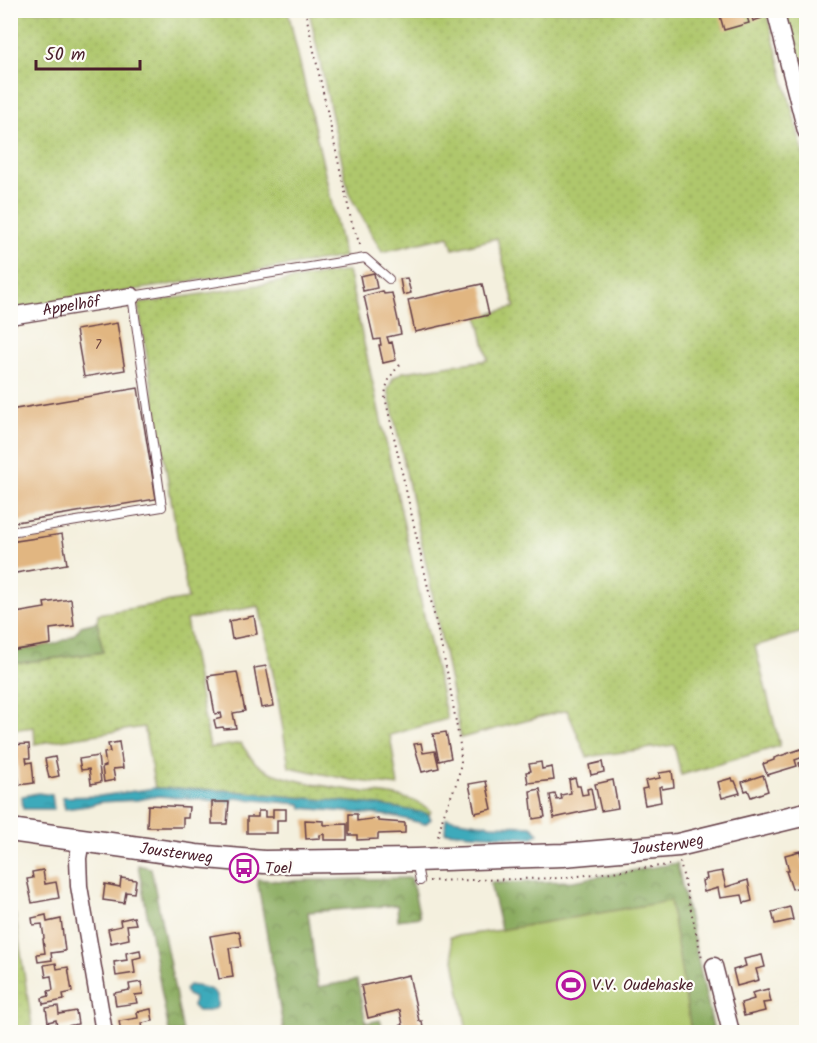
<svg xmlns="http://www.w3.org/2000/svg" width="817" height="1043" viewBox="0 0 817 1043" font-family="Kalam,sans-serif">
  <defs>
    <pattern id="grass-dots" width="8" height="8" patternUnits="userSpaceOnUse" patternTransform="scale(1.5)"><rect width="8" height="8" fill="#afc76c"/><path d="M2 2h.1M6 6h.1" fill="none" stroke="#98aa5e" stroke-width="1.8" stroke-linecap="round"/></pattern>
    <pattern id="forest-crowns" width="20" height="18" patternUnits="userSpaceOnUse" patternTransform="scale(1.5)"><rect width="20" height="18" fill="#8bac60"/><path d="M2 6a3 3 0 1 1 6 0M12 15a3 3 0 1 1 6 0" fill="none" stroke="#748b4f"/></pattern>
    <pattern id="water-ripples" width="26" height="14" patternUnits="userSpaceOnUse" patternTransform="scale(1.5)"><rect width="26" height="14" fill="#3daabb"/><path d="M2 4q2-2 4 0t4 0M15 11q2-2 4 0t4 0" fill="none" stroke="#358a98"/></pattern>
  </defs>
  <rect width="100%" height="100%" fill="#fdfcf7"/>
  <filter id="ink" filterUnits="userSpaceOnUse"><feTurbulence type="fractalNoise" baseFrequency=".0167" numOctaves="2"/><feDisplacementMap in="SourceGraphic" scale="12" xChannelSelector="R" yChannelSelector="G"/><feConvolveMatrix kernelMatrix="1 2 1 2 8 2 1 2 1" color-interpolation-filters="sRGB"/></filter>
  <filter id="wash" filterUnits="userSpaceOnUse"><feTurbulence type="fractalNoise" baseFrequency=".008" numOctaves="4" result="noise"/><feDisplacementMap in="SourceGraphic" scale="24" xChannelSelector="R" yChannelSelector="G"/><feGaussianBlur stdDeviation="1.35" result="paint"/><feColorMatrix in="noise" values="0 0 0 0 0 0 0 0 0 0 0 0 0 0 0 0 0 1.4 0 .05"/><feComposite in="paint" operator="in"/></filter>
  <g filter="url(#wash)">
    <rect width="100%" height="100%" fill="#f4f0de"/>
    <path fill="url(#grass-dots)" stroke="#7c734c" stroke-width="1.5" d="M10,11h278l56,246 -330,52 -4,-19z
      M309,11h457l40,152v470v-2l-51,15 25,100 -99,29 -7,-30 -87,12 -20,-47 -106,28 -32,-161 -41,-187 5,-12 10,-6 85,-12 -10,-43 37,-10 -18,-69 -44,11 -4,-13 -67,16 -33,-58z
      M779,11h27v103z
      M348,271l99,448 -57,16 8,51 -47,-6 -62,-13 -12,-74 -18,-87 -73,14 24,128 31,-5c7,11 13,21 25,27 24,12 72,18 99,22 23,3 47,3 66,19l-2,4 -50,-10 -157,-15 -67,-2 -11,-61 -109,17 -1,-17 -23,3v-66l92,-12 -6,-30 1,-8 90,-15 -50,-295z
      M11,914h4l18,118h-22z"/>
    <path fill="url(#forest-crowns)" stroke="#6a6646" stroke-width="1.5" d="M97,622l6,30 -92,12 -1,-12c21,-5 60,-5 71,-26z
      M677,863l37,169h-23l-21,-131 -169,29 -11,-47 83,-2z
      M138,865l13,3 32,164h-14z
      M411,878l9,39 -22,3 -1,-15 -89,7 10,75 39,-7 9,43 14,-3 4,12h-100l-27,-153 24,2z"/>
    <path fill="#afc76c" stroke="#7c734c" stroke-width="1.5" d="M670,901l21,131h-224l-17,-95 51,-7z"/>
    <path fill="url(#water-ripples)" stroke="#446473" stroke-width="1.5" d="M155,788l67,2 157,15 47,8 3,2 2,4 -6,5 -32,-8 -91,-8 -1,-4 -67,-6 -4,4 -72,-6 -21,4 -36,2 -14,4 -22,3 -3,-12 38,-1z
      M38,793l14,2 2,14h-31l-1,-13z
      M446,818l45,7 40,1 8,7 -7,5 -87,-6z
      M189,985c16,3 31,2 28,22l-8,4h-11l-5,-5 1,-8 -7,-3 -2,-6z"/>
    <g id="blocks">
      <path fill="#e1b681" d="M741,10h4l4,13 -25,7 -4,-14z
        M750,10h14l1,3 -5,1 2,4 -9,3z
        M374,273l3,15 -14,3 -3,-15z
        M407,278l4,15 -8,2 -3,-16z
        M482,284l7,31 -74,17 -7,-32z
        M383,291l1,3 8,-1 9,41 -14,3 2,6 3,-1 4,18 -13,3 -4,-18h2l-1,-6 -6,1 -10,-44z
        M117,323l8,47 -41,7 -8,-47z
        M138,388l18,111 -146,24v-113z
        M62,534l5,30 -57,10v-32z
        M71,599l3,27 -24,3 1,15 -41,7v-37l35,-6 -1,-5z
        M254,616l3,18 -25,5 -3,-18z
        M266,666l8,40 -13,2 -7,-40z
        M237,672l8,39 -12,2 3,15 -12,1 -1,-2 -7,1 -2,-8 8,-2 -1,-5 -6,1 -7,-38z
        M446,732l5,26 -12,3 -6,-27z
        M119,742l4,26 -10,1 2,11 -11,2 -2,-15 4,-1 -2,-13 6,-1 -2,-8z
        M421,743l2,10 12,-2 4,17 -17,4 -8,-28z
        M29,744l1,14h-4l1,5 5,-1 2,21 -15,2 -2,-26h-7v-14z
        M801,749l1,3 4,-2v6l-11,4 2,6 -30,9 -4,-11 11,-4v-2z
        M98,756l3,26 -10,2 -2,-15 -8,1 -2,-11z
        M55,757l4,19 -10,2 -4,-19z
        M806,761v18l-2,1 -5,-17z
        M541,762l1,7 10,-2 2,13 -26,3 -2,-11 5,-1 -2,-7z
        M602,762l2,10 -13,3 -2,-10z
        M672,771l2,16 -12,2v-3l-3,1 2,15 -16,3 -3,-16 5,-1 -2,-7 15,-3 -1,-5z
        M763,775l5,16 -17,6 -3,-7 -3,1 -3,-9z
        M575,778l2,8h3l2,9 6,-1 -1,-5 4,-1 4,21 -41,9 -4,-23 5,-1 2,6 5,-1 -1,-4 10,-2 -2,-13z
        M732,778l1,3h2l5,12 -18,5 -4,-16z
        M613,780l5,28 -17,3 -6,-27z
        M486,781l6,28 -17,4 -6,-29z
        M540,789l5,28 -12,2 -3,-28z
        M212,802h17l-2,22h-15z
        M148,805l41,2 -1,11h-5v9h-36z
        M273,809h13v11h-9v13h-30v-16h11v-6h7v6h8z
        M349,814h8v7l21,-3v3l27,2v10l-27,1v5l-21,1v-5h-8z
        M305,820l19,1v4l23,-1v16h-23v-6l-4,1v3l-14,1z
        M800,851l3,15h3v20l-14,3 -6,-18h3l-4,-16z
        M43,870l2,14 11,-2 3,16 -27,5 -5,-24 6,-1 -1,-6z
        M722,871l4,16 22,-7 4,21 -8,2 -2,-8 -22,3 -2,-10 -14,4 -2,-11 5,-2 -1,-5z
        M121,878l15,2 -2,13 -8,-1 -2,11 -21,-3 2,-16 15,3z
        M790,907l3,13 -18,4 -3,-12z
        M46,915l1,7 14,-3 4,32 -14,2 1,7 -14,2 -1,-8 8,-1 -2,-14 1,-1 -2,-14 -9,1 -1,-7z
        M134,917l2,7 -9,1 2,14 -18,4 -3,-14 13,-3 -1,-6z
        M239,931l3,15 -13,2 4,29 -14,2 -9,-43z
        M140,950l1,7 -8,2 2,14 -19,3 -2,-14 13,-2 -1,-7z
        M762,955l3,12 -9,2 3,11 -22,6 -4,-16 13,-4 -2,-7z
        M56,963l1,6 11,-2 4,25 -9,2 1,6 -21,4 -1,-6 7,-2 -1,-5 5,-1 -2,-14 -5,1 -2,-12z
        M409,975l10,46h3l1,8h-5l1,3h-31l-1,-4 16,-3 -3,-15 -32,8 -7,-32z
        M141,982l2,12 -8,1 2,8 -21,3 -2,-13 16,-3 -1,-6z
        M768,989l3,13 -8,1 2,8 -21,5 -3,-13 13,-4 -2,-6z
        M58,1006l1,8 17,-3 2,13 -21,4 -1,-8 -8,2 -2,-14z
        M151,1009l2,12 -11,2 1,8 -22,1 -2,-11 19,-3 -1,-6z"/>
    </g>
  </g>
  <g filter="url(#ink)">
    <use href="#blocks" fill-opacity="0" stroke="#643e46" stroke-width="1.5"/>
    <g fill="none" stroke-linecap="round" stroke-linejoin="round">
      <g stroke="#643e46" stroke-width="10">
        <path id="lane" d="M10,532l152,-25 -30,-211 233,-38 24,21
          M416,861l4,20"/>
      </g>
      <g stroke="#643e46" stroke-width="19">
        <g id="street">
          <path d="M775,10l31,121"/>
          <path id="s1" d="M10,316l122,-20"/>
          <path d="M81,841l-3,17 1,28 25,146"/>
          <path d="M714,966l17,66"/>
        </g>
      </g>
      <g stroke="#643e46" stroke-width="25">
        <g id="secondary">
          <path id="s2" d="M10,830l186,26 68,6 152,-2 147,-5 115,-10 128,-31"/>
        </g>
      </g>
      <path stroke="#643e46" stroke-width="2" stroke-dasharray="1.5 4.5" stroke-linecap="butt" d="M305,10l47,214 9,23
        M400,365c-10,10 -14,18 -15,32l63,279 12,69 1,16 -3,18 -15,37 -6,25
        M680,862l22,97
        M429,881l133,-3 107,-13"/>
      <use href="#lane" stroke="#fff" stroke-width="8"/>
      <use href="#street" stroke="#fff" stroke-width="16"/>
      <use href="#secondary" stroke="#fff" stroke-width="22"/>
    </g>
  </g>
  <defs>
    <g id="bus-ring" transform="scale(1.5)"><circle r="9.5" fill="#fdfcf7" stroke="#b5179e" stroke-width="1.5"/><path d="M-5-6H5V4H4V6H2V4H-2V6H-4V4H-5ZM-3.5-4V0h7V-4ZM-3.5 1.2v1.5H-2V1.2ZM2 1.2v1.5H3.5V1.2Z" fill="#b5179e"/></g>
    <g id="stadium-ring" transform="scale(1.5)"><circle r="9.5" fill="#fdfcf7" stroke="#b5179e" stroke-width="1.5"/><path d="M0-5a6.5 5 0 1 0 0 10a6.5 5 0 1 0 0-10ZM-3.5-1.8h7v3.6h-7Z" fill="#b5179e"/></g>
  </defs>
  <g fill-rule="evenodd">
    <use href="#bus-ring" x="244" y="868"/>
    <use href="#stadium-ring" x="571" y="985"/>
  </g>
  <g text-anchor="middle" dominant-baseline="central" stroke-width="4.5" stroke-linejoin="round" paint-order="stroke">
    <g font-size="14" fill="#704540">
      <text x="98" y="345">7</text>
    </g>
    <g font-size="16" fill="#4a1f2b" stroke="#fdfcf7">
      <text stroke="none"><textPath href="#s1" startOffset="62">Appelhôf</textPath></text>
      <text stroke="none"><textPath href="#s2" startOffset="660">Jousterweg</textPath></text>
      <text stroke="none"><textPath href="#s2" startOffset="168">Jousterweg</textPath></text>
    </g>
    <g font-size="16" fill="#4a1f2b" stroke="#fdfcf7" text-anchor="start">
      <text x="265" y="868">Toel</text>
      <text x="592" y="985">V.V. Oudehaske</text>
    </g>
  </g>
  <rect width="817" height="1043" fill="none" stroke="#fdfcf7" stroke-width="36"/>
  <path d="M36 60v9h104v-9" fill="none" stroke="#4a1f2b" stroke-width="3"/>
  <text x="45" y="60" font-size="18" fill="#4a1f2b" stroke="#fdfcf7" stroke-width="4.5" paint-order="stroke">50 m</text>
</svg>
